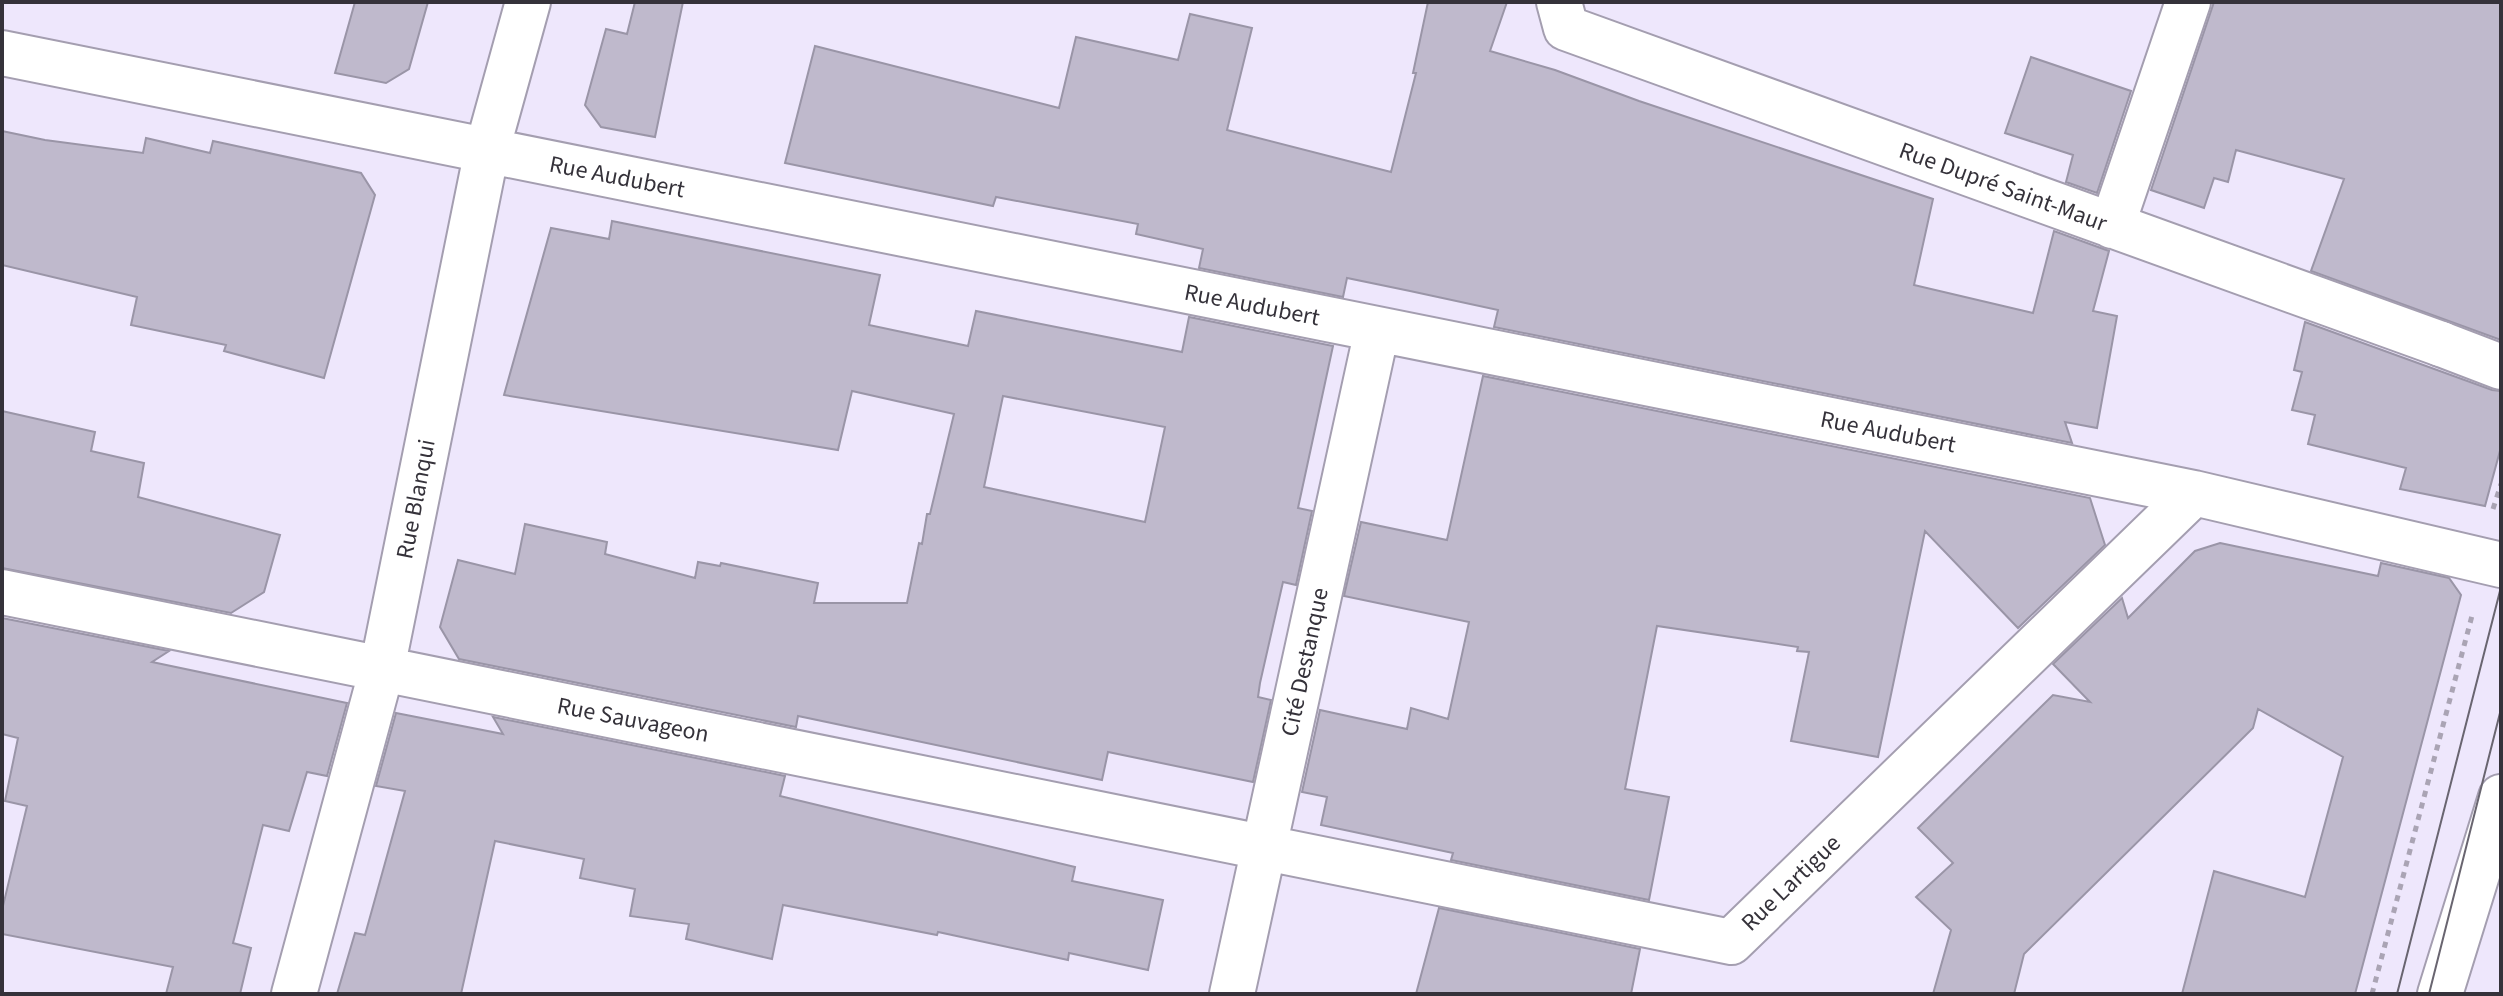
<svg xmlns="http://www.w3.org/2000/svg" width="2503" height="996" viewBox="0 0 2503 996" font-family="'Source Sans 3',sans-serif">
  <rect width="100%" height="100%" fill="#eee7fc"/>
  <path fill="#bfb9cc" stroke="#9a95a7" stroke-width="2" fill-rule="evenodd" d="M355,2h73l-19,67 -23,14 -51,-10z
    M635,2h48l-28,135 -54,-10 -16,-22 21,-76 21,5z
    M1428,2h79l-17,49 65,19 84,31 294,98 -19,86 119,28 21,-82 55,20 -16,60 24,5 -20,112 -32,-6 7,21 -578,-116 4,-17 -88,-19 -63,-13 -4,19 -144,-29 4,-19 -67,-15 2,-10 -142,-27 -3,9 -208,-43 30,-117 244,62 17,-71 102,23 12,-46 62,14 -25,102 164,42 25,-99h-3z
    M2214,2h287v338l-190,-69 33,-92 -108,-29 -8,32 -14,-4 -10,30 -53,-18z
    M2031,57l100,34 -34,102 -31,-11 7,-27 -68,-22z
    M2,131l43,9 98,13 3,-15 64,15 3,-12 148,32 14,22 -51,183 -100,-27 2,-6 -95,-20 6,-28 -135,-32z
    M612,221l268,54 -11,50 99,21 8,-35 206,41 7,-35 144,29 -35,162 14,3 -16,74 -13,-3 -23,101 -2,14 13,3 -18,82 -145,-30 -6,28 -304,-64 -2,11 -337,-68 -19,-32 18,-67 57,14 10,-50 82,18 -2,12 90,24 3,-16 22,4 1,-3 97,20 -4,20h93l12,-60 3,1 5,-30h3l24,-100 -102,-23 -14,59 -334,-55 47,-167 58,11zM1003,396l162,31 -20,95 -161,-35z
    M2305,322l187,68 9,1v56l-16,59 -85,-17 6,-21 -98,-24 7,-29 -23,-5 10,-38 -8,-2z
    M1483,376l607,122 15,47 -87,83 -93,-97 -47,226 -87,-16 18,-89 -12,-1 1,-4 -141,-21 -32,163 44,8 -20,103 -198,-40 2,-7 -132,-28 6,-28 -25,-5 18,-82 87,19 4,-21 37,11 21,-97 -125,-26 17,-74 86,18z
    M2,411l93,21 -4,19 53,12 -6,34 142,38 -16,57 -33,21 -229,-45z
    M2220,543l158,33 3,-13 68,15 12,17 -106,399h-173l32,-123 91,26 38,-140 -85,-48 -5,19 -229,226 -10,40h-81l18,-64 -35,-33 37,-34 -35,-35 135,-133 37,7 -37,-38 69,-66 6,20 67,-67z
    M2,618l167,33 -17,11 195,41 -20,73 -20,-4 -18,59 -26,-6 -30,118 18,5 -11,46h-74l7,-27 -171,-33v-24l25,-104 -22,-5 13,-63 -16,-4z
    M396,713l107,21 -10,-17 292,59 -5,20 295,71 -3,14 91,19 -15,70 -79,-17 -1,7 -130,-28 -1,3 -154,-30 -11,54 -86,-20 3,-15 -59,-8 5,-27 -55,-11 4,-19 -89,-18 -34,153h-124l18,-61 10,2 40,-144 -29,-5z
    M1439,908l201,41 -9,45h-215z"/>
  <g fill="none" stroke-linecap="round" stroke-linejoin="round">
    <g stroke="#a49eb0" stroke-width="48">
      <path id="pedestrian" d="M2441,344l60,23"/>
    </g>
    <g stroke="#a49eb0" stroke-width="48">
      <path id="minor" d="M1559,2l7,26 875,316
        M2,53l2192,440 307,72
        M2112,226l76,-224
        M2,592l1729,350 463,-449
        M294,994l88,-325 105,-519 41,-148
        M1232,994l145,-664"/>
    </g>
    <g stroke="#a49eb0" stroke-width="48">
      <path id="tertiary" d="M2440,994l61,-197"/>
    </g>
    <path stroke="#aaa4b4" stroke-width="5" stroke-dasharray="6 6" stroke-linecap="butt" d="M2493,509l8,-25
      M2372,994l101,-382"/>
    <use href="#pedestrian" stroke="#fff" stroke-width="44"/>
    <use href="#minor" stroke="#fff" stroke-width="44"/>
    <use href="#tertiary" stroke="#fff" stroke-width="44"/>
    <path stroke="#696570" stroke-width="2" d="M2397,994l104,-407
      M2429,994l72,-285"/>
  </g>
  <g text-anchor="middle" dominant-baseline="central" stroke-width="6" stroke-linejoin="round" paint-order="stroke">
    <g font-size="24" fill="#35323a" stroke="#fff">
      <text transform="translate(617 177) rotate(11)">Rue Audubert</text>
      <text transform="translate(2003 187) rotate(20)">Rue Dupré Saint-Maur</text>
      <text transform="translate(1252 305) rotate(11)">Rue Audubert</text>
      <text transform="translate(1888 432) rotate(11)">Rue Audubert</text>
      <text transform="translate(416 499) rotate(-79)">Rue Blanqui</text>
      <text transform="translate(1305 662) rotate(-78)">Cité Destanque</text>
      <text transform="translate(633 720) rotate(11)">Rue Sauvageon</text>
      <text transform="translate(1791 883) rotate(-44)">Rue Lartigue</text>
    </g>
  </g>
  <rect width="2503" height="996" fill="none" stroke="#35323a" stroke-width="8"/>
</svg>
